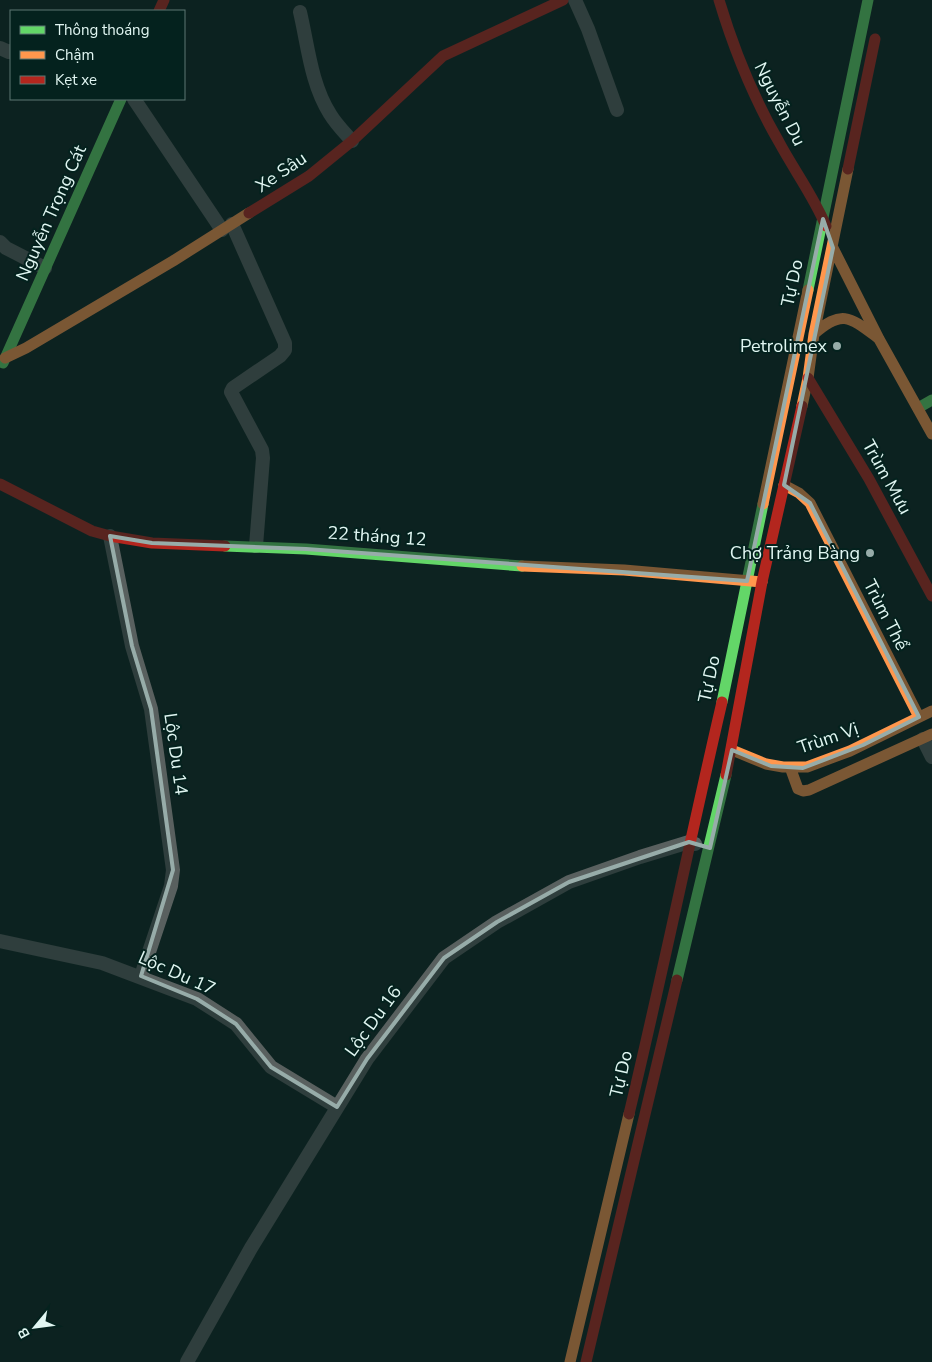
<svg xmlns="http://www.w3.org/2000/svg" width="932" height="1362" viewBox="0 0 932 1362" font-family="'Nunito Sans',sans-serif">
  <rect width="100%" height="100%" fill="#0d2321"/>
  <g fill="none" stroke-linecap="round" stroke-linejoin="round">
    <path stroke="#59605f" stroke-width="14" d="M575,0l13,29 29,81
      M300,12c8,34 11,72 30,102 6,10 14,18 22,27
      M0,48l9,4 2,-1
      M134,99l88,131
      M232,224l53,119v7l-5,6 -47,32 -2,4 31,58 1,8 -7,88
      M0,242l6,6 39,20
      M110,536l22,110 19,63 22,161 -2,16 -30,90
      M923,739l9,18
      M0,941l102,22 95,36 39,25 35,43 66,40
      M187,1362l64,-114 116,-189 77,-101 53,-36 72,-40 71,-25 49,-15 6,2"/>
    <path stroke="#63d668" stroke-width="11" d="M808,290l60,-290
      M3,363l118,-264
      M918,408l14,-8
      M225,546l81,3 216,17
      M722,702l41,-198
      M677,980l49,-205"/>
    <path stroke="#ff974d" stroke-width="11" d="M833,248l46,91 53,95
      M814,334c28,-25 36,-17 64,4
      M5,358l21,-10 147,-87 76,-48
      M802,406l6,-28 6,-44 34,-165
      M784,485l15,8 11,10 109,214
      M763,504l45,-214
      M522,566l102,4 138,12
      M732,750l34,14 17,3h24l43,-16 82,-40
      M790,767l8,22 5,2 6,-1 123,-56
      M570,1362l59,-248"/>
    <path stroke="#b3261e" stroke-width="11" d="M719,0c15,50 34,97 60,142 15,28 35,55 47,84
      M159,11l5,-11
      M848,169l27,-130
      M249,213l60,-37 43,-35 91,-85 120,-56
      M808,378l61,101 63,117
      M0,484l92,47 18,5 42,7 73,3
      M726,775l36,-193 40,-176
      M629,1114c33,-137 61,-275 93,-412
      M586,1362l91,-382"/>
  </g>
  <path d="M0 0H932V1362H0ZM823,219l10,29 -49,237 26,18 109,214 -56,28 -60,23 -32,-2 -39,-16 -22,98 -21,-6 -120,40 -72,40 -53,36 -77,101 -30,48 -66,-40 -35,-43 -39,-25 -56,-23 32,-106 -22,-161 -19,-63 -22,-110 42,7 154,6 441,32z" fill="#0d2321" fill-opacity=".55" fill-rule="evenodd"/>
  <path fill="none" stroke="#97aca9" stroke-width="4" stroke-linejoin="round" d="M823,219l10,29 -49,237 26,18 109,214 -56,28 -60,23 -32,-2 -39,-16 -22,98 -21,-6 -120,40 -72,40 -53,36 -77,101 -30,48 -66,-40 -35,-43 -39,-25 -56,-23 32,-106 -22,-161 -19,-63 -22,-110 42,7 154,6 441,32z"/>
  <g fill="#97aca9" stroke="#04221e" stroke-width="2">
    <circle cx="837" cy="346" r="5"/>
    <circle cx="870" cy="553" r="5"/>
  </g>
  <g text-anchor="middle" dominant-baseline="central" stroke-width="4" stroke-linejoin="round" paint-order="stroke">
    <g font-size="18" fill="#e1f6f2" stroke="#04221e">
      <text transform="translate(780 104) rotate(63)">Nguyễn Du</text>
      <text transform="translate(281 172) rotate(-34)">Xe Sâu</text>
      <text transform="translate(51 213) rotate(-66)">Nguyễn Trọng Cát</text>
      <text transform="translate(792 283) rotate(-78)">Tự Do</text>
      <text transform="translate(887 477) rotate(61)">Trùm Mưu</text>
      <text transform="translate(377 536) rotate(4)">22 tháng 12</text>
      <text transform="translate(886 615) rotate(63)">Trùm Thể</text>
      <text transform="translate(709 679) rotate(-78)">Tự Do</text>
      <text transform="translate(828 738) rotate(-19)">Trùm Vị</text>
      <text transform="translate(176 754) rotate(82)">Lộc Du 14</text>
      <text transform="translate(177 973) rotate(24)">Lộc Du 17</text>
      <text transform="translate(373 1021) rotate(-54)">Lộc Du 16</text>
      <text transform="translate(621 1074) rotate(-77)">Tự Do</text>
    </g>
    <g font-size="18" fill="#e1f6f2" stroke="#04221e" text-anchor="end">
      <text x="827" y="346">Petrolimex</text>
      <text x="860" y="553">Chợ Trảng Bàng</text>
    </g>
  </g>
  <rect x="10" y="10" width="175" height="90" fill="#04221e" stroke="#5c7773"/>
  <rect x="20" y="26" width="25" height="8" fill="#63d668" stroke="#5c7773"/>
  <text x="55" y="35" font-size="15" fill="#e1f6f2">Thông thoáng</text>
  <rect x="20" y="51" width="25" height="8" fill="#ff974d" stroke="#5c7773"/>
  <text x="55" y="60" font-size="15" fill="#e1f6f2">Chậm</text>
  <rect x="20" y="76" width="25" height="8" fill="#b3261e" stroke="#5c7773"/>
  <text x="55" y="85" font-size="15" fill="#e1f6f2">Kẹt xe</text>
  <g transform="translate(35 1327) rotate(241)" stroke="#04221e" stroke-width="4" paint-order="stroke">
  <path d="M0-4L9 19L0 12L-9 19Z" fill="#e1f6f2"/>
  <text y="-8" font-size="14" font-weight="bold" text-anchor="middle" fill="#e1f6f2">B</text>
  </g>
</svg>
